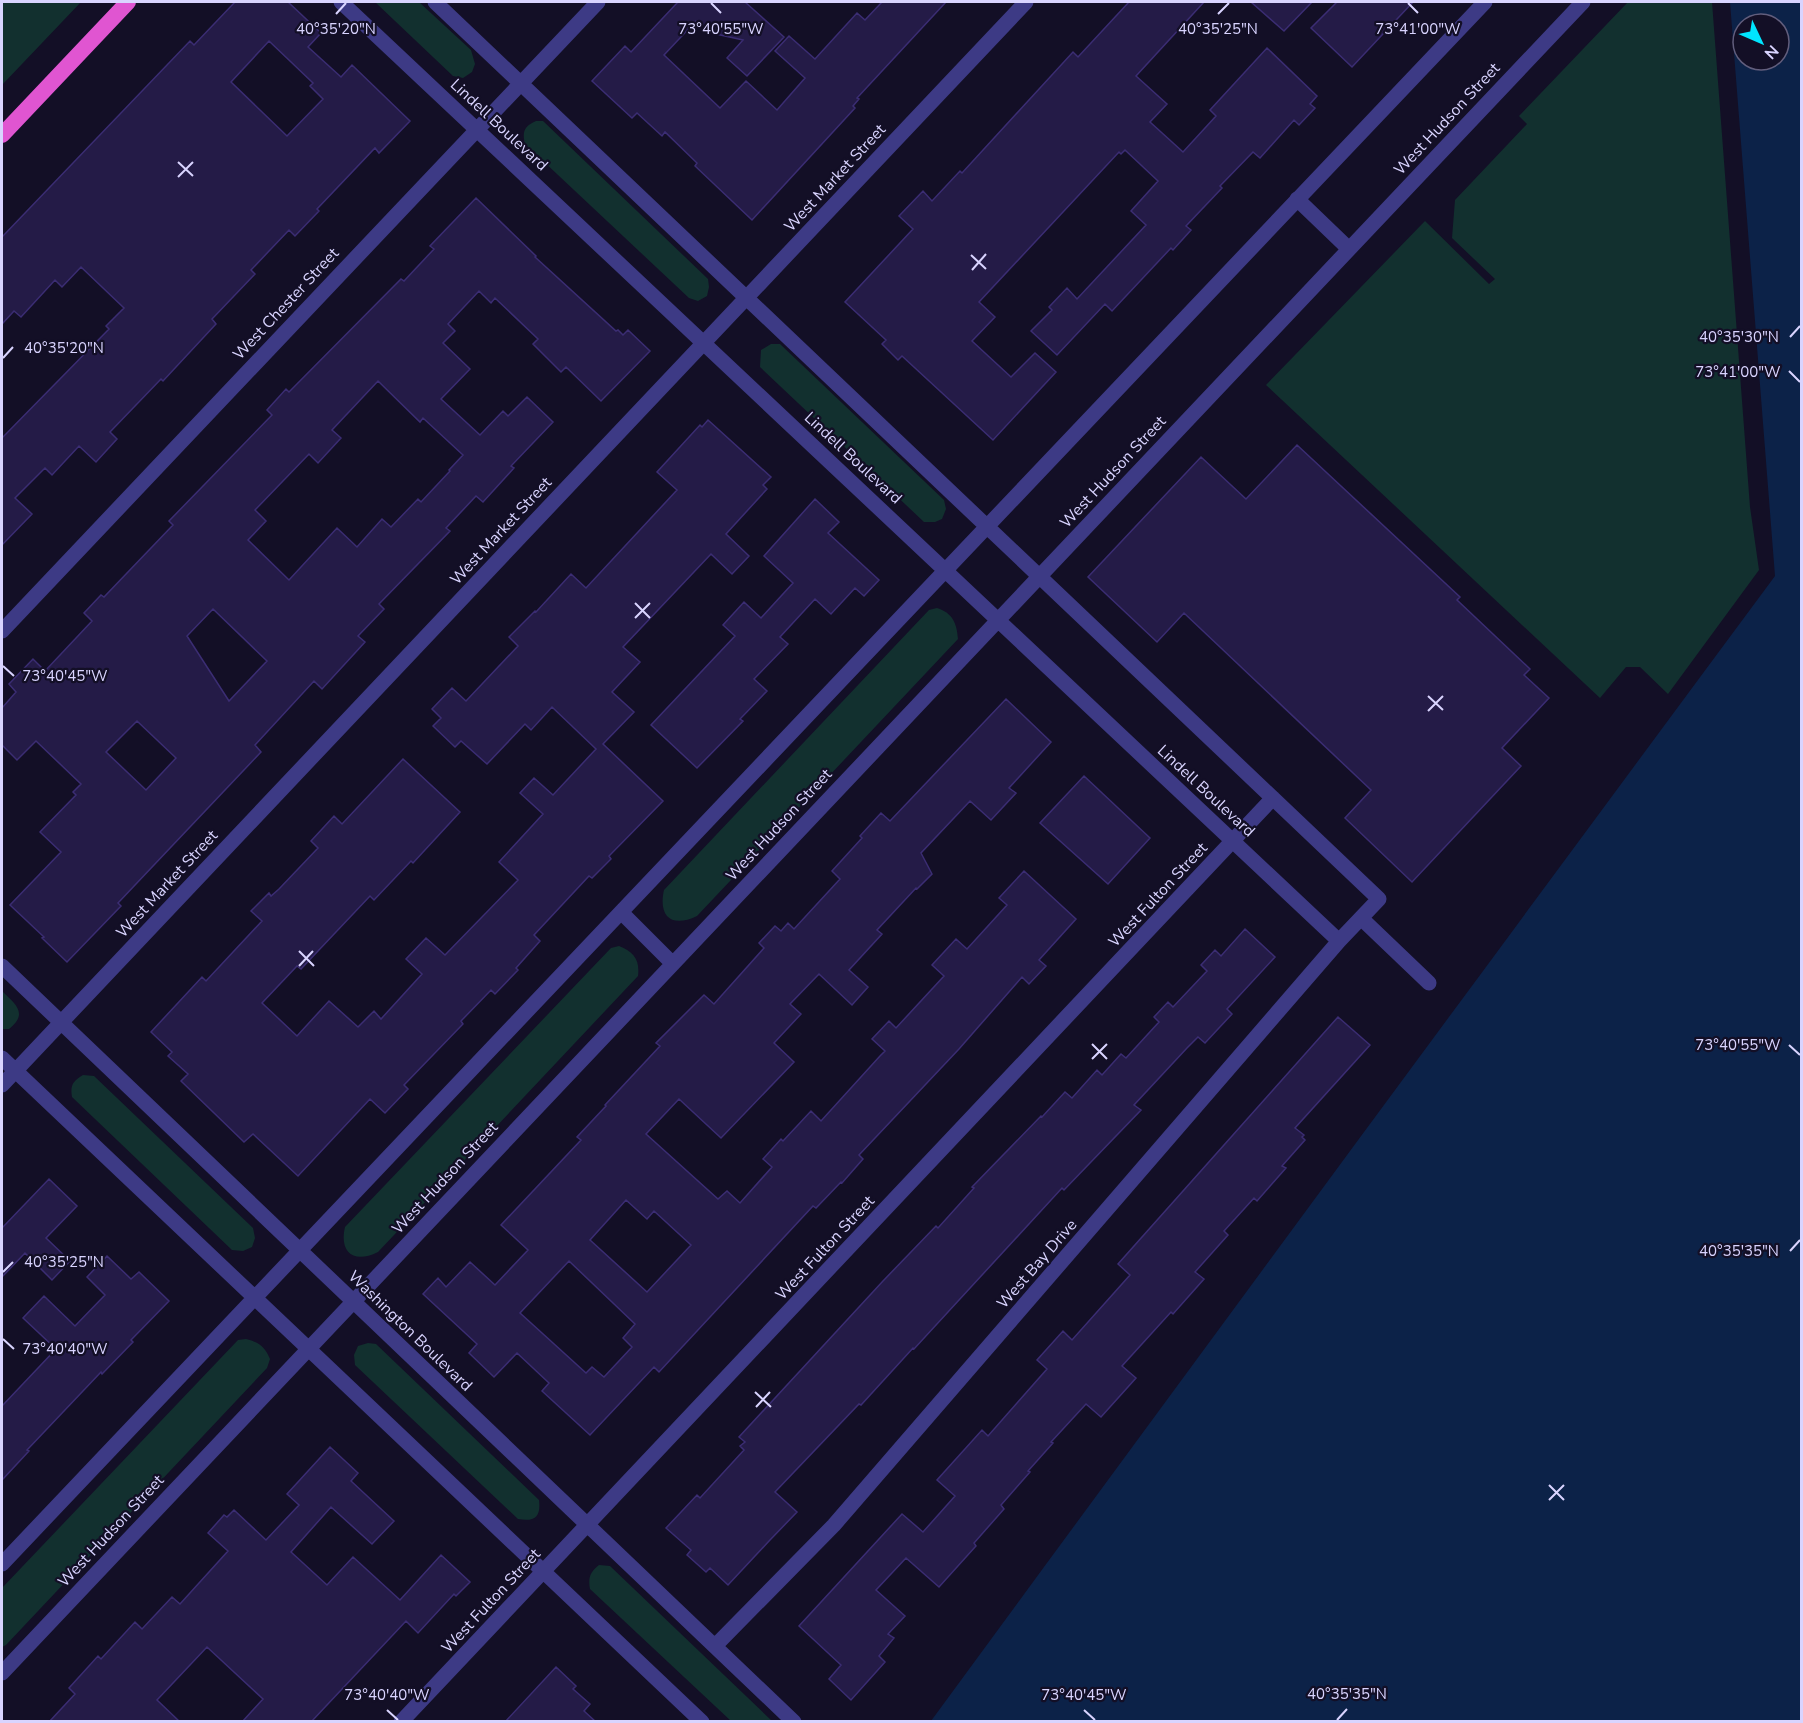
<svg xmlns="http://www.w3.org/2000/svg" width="1803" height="1723" viewBox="0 0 1803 1723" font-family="'Nunito Sans',sans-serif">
  <rect width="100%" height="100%" fill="#130f26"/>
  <path fill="#12302f" d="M2,2h79l-79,83z
    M375,2h44l52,48 4,14 -3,8 -9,6 -10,-2z
    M1628,2h84l38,505 9,63 -91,124 -28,-27h-14l-26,31 -334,-313 159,-164 64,63 6,-5 -43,-41 3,-38 72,-76 -8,-8z
    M536,121h7l165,158 1,8 -2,9 -9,5 -9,-3 -164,-154c-3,-12 -1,-18 11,-23z
    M771,344h9l164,156 2,9 -4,10 -7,3h-11l-164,-155 1,-17z
    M937,608c16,5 20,16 21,31l-261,277c-25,12 -39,1 -33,-26l265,-280z
    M619,946c15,6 21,14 19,30l-260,276c-24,12 -39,1 -33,-25l266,-279z
    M2,991c13,13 27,22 7,38h-7z
    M83,1075l11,1 159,152 2,10 -3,9 -9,4 -11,-1 -160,-153c-2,-12 1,-16 11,-22z
    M246,1339c13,3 19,8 24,20l-3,9 -261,277 -4,2v-59l236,-248z
    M368,1343l8,1 163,156c2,17 -4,22 -21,19l-163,-154 -1,-10 4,-9z
    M599,1565l11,1 162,155h-41l-141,-132c-2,-11 0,-17 9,-24z"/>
  <path fill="#0c2248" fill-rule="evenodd" d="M1730,2h72l-1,1719h-870c281,-383 561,-763 844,-1145zM1743,24h36v36h-36z"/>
  <path fill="#241b47" stroke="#3b2d73" stroke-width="1.5" fill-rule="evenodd" d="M235,2h53l33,31 -13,14 33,30 11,-12 58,56 -31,32 -4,-5 -58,61 2,2 -24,25 -6,-6 -38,40 4,4 -43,45 4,5 -53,57 -2,-2 -51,53 7,7 -21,23 -17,-16 -27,29 -7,-7 -30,30 17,16 -30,31v-107l107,-109 -3,-3 18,-18 -43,-41 -19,20 -7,-7 -34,37 -7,-6 -12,13v-87l188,-196 4,4zM269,41l44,42 -3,3 13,13 -36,37 -56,-54z
    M675,2h70l39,35 -37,39 -20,-18 16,-18 -36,-8 -11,-11 -32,34 56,53 26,-27 31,29 28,-32 -30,-27 14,-15 26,23 42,-46 8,7 17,-18h64l-89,96 2,1 -6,7 2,2 -103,112 -57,-54 2,-3 -32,-31 -3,4 -25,-23 -5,5 -40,-37 33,-35 6,6 46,-49z
    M1129,2h75l-68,74 31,28 -17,18 33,30 33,-36 -6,-6 57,-62 50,48 -7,8 5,4 -16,17 -5,-5 -34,38 -7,-6 -33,34 2,2 -36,38 5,4 -18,20 -2,-2 -59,63 -7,-7 -48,51 -26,-24 21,-21 -3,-3 18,-19 10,11 69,-74 -15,-14 27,-30 -33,-31 -4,4 -2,-2 -140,150 16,15 -23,24 39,36 24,-24 21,19 -63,68 -91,-84 -4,4 -16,-16 4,-4 -41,-38 68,-73 -14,-13 24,-25 9,10 28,-30 2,2 111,-121 5,5z
    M1251,2h61l-28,29z
    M1337,2h76l-61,65 -41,-39z
    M476,198l60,58 -1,1 81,74 2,-1 5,5 5,-5 22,21 -49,50 -35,-34 -5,5 -28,-28 5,-5 -43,-41 -4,5 -12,-12 -31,33 7,7 -12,12 27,26 -29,30 39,36 23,-24 5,5 19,-19 26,25 -42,44 3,2 -31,34 -7,-6 -30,32 4,3 -71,73 5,5 -26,27 7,6 -43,47 -8,-8 -59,64 6,7 -143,151 3,3 -54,56 -25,-24 2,-1 -34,-32 51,-53 -21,-20 36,-37 -3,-3 8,-8 -45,-43 -19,19 -15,-15v-37l14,-16 -7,-8 24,-25 12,12 47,-50 -8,-8 17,-18 3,2 69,-72 -4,-4 103,-106 -5,-5 19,-21 3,3 112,-113 3,2 30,-32 -4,-3zM378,381l42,41 3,-4 40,37 -14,15 1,1 -29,31 -3,-3 -27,28 -9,-8 -25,28 -20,-19 -48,52 -41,-40 18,-19 -11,-11 54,-56 9,9 23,-25 -9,-8zM213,609l54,52 -38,40 -42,-65zM137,721l39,37 -30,32 -40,-38z
    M708,420l63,57 -8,8 4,4 -41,45 23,22 -17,18 -21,-20 -88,93 17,15 -28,30 22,20 -31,32 60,57 -54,55 2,3 -19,19 -3,-2 -55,59 6,6 -24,27 2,2 -23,24 -4,-4 -30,31 2,3 -59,61 4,4 -23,24 -15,-14 -72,77 -45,-42 -9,8 -63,-61 7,-7 -20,-18 4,-4 -21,-20 51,-55 4,4 56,-60 -11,-10 18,-18 2,3 8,-7 39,-41 -7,-7 23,-25 8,8 61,-65 57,53 -47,51 -2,-2 -37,39 -4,-4 -69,73 -4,-3 -35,37 35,33 32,-35 29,26 16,-16 7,8 41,-45 -16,-15 20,-21 19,17 73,-75 -19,-18 44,-48 -23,-21 14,-15 19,17 43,-46 -44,-42 -21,23 -6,-6 -38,40 -26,-23 -6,6 -22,-21 8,-8 -9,-9 20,-21 14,13 52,-55 -9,-9 26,-26 1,1 35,-38 15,14 91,-98 -20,-18 43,-47 2,2z
    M1297,445l163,152 -3,3 73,69 -6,6 25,23 -47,50 19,18 -109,116 -67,-64 26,-28 -187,-177 -27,29 -69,-65 113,-120 45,42z
    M815,499l24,23 -11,11 51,47 -15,16 -9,-8 -24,26 -16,-15 -35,38 8,7 -34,35 13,12 -27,28 3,2 -46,47 -46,-43 84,-89 -12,-11 21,-23 17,16 32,-35 -29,-27z
    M1006,699l45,43 -42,46 7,5 -25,27 -21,-19 -49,52 11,21 -15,15 -1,-1 -39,42 5,4 -33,36 19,17 -16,18 -33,-31 -29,30 11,10 -27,29 20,19 -73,76 -42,-39 -33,35 72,65 9,-8 13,12 32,-36 -9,-8 18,-20 2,2 28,-30 10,10 59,-65 5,-5 -13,-12 17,-18 7,7 48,-52 -12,-11 24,-26 11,10 40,-44 -8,-7 25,-27 52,48 -37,41 7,6 -17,18 -7,-7 -63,72 -100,106 4,4 -21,24 -1,-1 -25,26 -3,-2 -154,166 -5,-5 -64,68 -48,-44 7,-8 -32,-30 -23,24 -25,-24 8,-9 -54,-50 15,-16 8,9 24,-25 25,23 33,-35 -27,-25 80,-85 -4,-3 29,-31 -1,-1 55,-59 -4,-3 48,-48 10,9 50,-56 -5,-5 16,-17 6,5 7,-8 6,6 46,-50 -8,-8 30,-33 -2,-2 21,-23 9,8zM626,1200l21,19 7,-8 37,34 -44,47 -57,-52zM569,1261l66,63 -12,14 9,9 -28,30 -12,-10 -6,6 -66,-60z
    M1084,776l66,62 -42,46 -68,-61z
    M1245,929l30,28 -48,52 5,5 -27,29 -7,-6 -11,11 -53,57 7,5 -77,80 -2,-2 -148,161 -1,-1 -52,57 -2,-1 -84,88 22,20 -27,28 -42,45 -18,-17 -4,4 -19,-17 4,-5 -25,-22 31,-33 3,3 44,-48 -4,-4 5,-4 -6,-5 144,-156 53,-55 2,2 36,-40 -2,-1 69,-71 1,1 23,-25 7,6 25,-28 5,5 19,-21 5,4 33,-36 -5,-5 14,-15 5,5 34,-36 -6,-6 14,-15 6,6z
    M1338,1017l32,28 -75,83 9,7 -2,2 3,3 -23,26 4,2 -29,33 -3,-3 -30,33 4,4 -33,37 9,7 -31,35 -2,-2 -49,54 14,12 -35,39 -15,-13 -35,38 2,1 -25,28 2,1 -29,33 3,4 -30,34 2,3 -37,41 -33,-29 -30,32 29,26 -17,18 6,4 -15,18 6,6 -34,38 -22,-21 12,-14 -42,-39 103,-112 21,18 32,-36 -18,-16 45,-50 6,6 59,-67 -10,-9 26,-29 9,9 58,-65 -12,-11z
    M49,1179l28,27 -31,32 24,23 -18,19 -27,-27 -23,24v-49z
    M107,1256l24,23 8,-7 30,29 -38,39 2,2 -31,32 -1,-2 -74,78 2,1 -27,29v-74l54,-57 -33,-31 21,-22 31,30 30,-31 -18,-18z
    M330,1447l28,26 -7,8 43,40 -22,23 -41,-37 -40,45 36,33 26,-28 47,43 41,-45 29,27 -14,14 -2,-2 -36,39 -12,-12 -95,101h-69l21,-23 -56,-52 -50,53 23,22h-131l26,-28 -6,-6 29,-32 3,3 34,-37 7,7 30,-32 8,7 48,-53 -20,-18 16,-18 3,2 7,-7 32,30 33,-35 -12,-11z
    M556,1667l20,19 -3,3 17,15 -6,7 12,11h-91z"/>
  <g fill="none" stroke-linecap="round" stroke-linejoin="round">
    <path stroke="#3d3a85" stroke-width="15" d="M341,2l998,939
      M435,2l944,897 -40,42 -505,584 -119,121
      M1297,199l52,50
      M2,631l596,-629
      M621,912l52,52
      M1361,918l68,65
      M2,966l792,756
      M2,1058l700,664
      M2,1085l1024,-1083
      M2,1564l1483,-1562
      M2,1673l1581,-1671
      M401,1722l872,-924"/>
    <path stroke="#e055d1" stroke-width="16" d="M2,135l126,-133"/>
  </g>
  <path fill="none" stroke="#d9d4ff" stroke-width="2" d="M711,3l10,10M1408,3l10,10M336,14l10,-11M1218,14l11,-11M178,162l15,14M178,177l15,-15M971,255l15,14M972,270l14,-16M1790,337l10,-11M3,358l10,-11M1789,371l11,11M635,603l15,15M635,618l15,-15M3,666l11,10M1428,696l15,14M1428,711l15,-15M299,951l15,15M299,966l14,-15M1092,1044l15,15M1789,1045l11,10M1092,1059l15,-15M1790,1251l10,-11M3,1272l10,-10M3,1339l11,10M755,1392l16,15M756,1407l14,-15M1549,1485l15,15M1549,1500l15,-15M387,1710l11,10M1084,1710l11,10M1337,1720l10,-11"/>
  <g text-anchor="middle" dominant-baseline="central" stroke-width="4.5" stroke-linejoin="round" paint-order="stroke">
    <g font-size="16" fill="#d9d4ff" stroke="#130f26">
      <text transform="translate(1447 119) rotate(-47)">West Hudson Street</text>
      <text transform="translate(499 125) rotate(43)">Lindell Boulevard</text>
      <text transform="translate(835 178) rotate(-47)">West Market Street</text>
      <text transform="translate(286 304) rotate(-47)">West Chester Street</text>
      <text transform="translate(853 458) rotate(43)">Lindell Boulevard</text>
      <text transform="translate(1113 472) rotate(-47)">West Hudson Street</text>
      <text transform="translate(501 531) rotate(-47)">West Market Street</text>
      <text transform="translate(1206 791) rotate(43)">Lindell Boulevard</text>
      <text transform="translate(779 825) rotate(-47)">West Hudson Street</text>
      <text transform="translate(167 884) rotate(-47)">West Market Street</text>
      <text transform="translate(1158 895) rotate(-47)">West Fulton Street</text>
      <text transform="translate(445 1178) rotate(-47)">West Hudson Street</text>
      <text transform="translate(825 1248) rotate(-47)">West Fulton Street</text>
      <text transform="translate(1037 1264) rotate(-49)">West Bay Drive</text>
      <text transform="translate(410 1331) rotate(44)">Washington Boulevard</text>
      <text transform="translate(111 1531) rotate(-47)">West Hudson Street</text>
      <text transform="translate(491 1601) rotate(-47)">West Fulton Street</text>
    </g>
  </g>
  <g font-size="15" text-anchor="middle" fill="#d9d4ff" stroke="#130f26" stroke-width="4.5" stroke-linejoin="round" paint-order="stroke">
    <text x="721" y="34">73°40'55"W</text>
    <text x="1418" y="34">73°41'00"W</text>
    <text x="336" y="34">40°35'20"N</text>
    <text x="1218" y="34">40°35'25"N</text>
    <text x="1739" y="342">40°35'30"N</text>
    <text x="64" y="353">40°35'20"N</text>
    <text x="1738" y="377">73°41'00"W</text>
    <text x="65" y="681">73°40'45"W</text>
    <text x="1738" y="1050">73°40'55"W</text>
    <text x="1739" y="1256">40°35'35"N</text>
    <text x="64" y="1267">40°35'25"N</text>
    <text x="65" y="1354">73°40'40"W</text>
    <text x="1347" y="1699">40°35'35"N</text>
    <text x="387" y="1700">73°40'40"W</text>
    <text x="1084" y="1700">73°40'45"W</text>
  </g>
  <rect width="1803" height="1723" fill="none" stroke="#d9d4ff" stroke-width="6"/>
  <g transform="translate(1761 42) rotate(134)"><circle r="28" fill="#130f26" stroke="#625e7d" stroke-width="1.5"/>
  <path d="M0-4.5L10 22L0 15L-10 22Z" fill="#00e5ff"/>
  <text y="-9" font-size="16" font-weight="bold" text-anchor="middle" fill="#d9d4ff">N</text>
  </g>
</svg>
